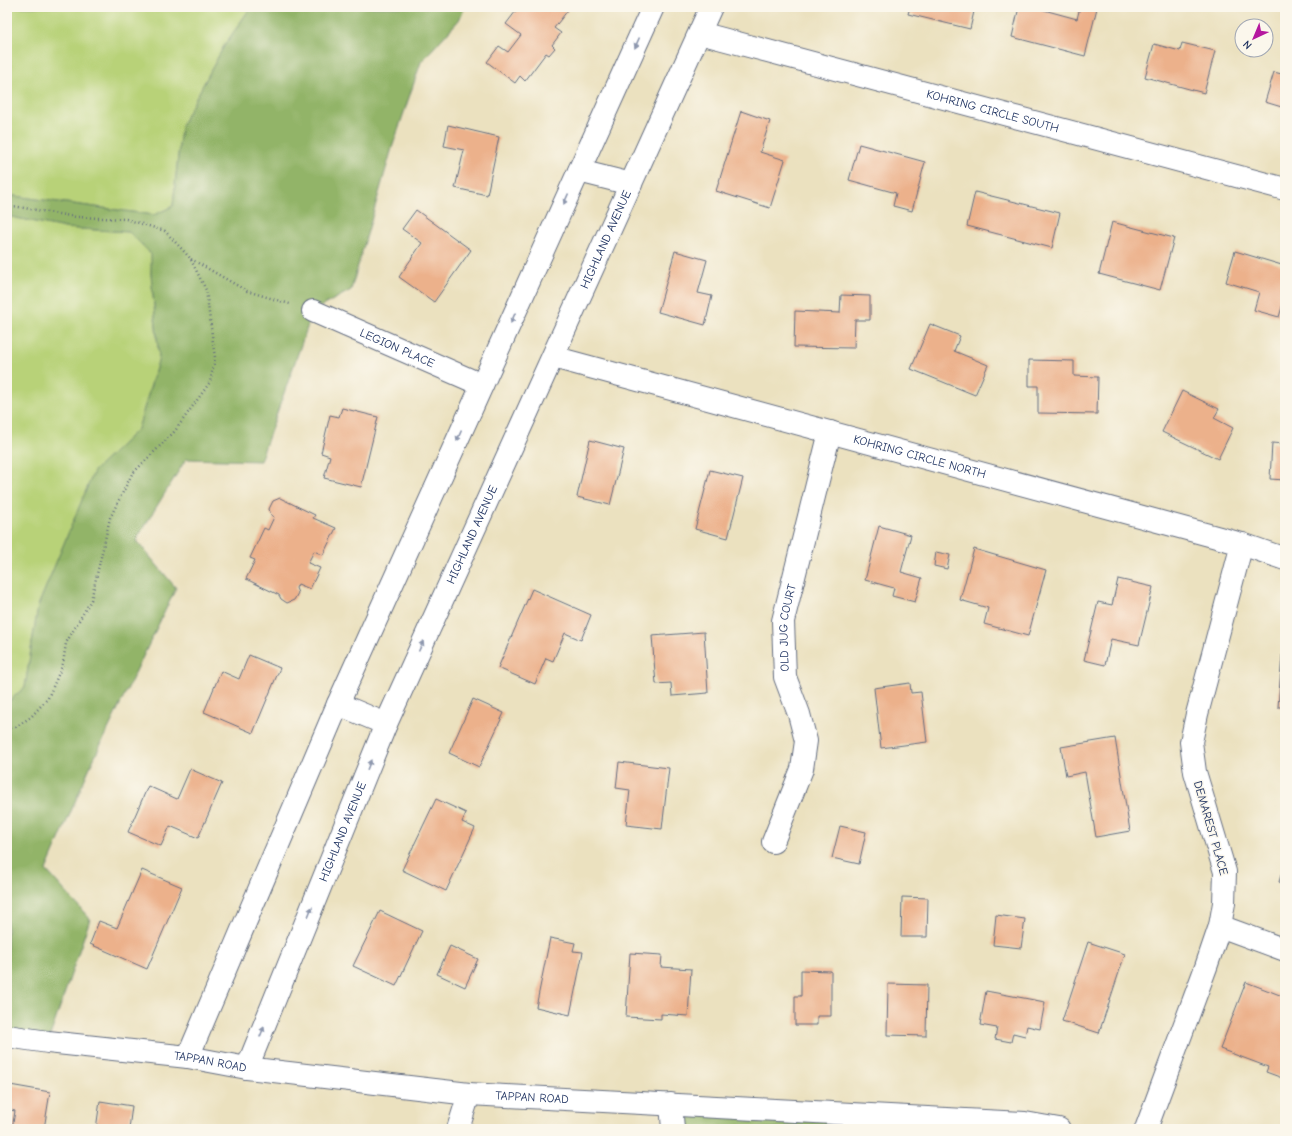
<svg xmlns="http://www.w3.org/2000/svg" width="1292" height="1136" viewBox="0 0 1292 1136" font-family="'Comic Neue',sans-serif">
  <rect width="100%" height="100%" fill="#fbf7ec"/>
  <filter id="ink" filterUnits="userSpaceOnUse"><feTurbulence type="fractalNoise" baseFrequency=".025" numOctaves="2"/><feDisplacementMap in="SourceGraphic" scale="8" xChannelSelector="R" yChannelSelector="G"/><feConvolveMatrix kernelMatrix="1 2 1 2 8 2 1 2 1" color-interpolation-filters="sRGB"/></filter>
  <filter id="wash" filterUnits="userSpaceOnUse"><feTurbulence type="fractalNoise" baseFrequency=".012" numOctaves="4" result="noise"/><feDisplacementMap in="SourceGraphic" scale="16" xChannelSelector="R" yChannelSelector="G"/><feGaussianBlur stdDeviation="0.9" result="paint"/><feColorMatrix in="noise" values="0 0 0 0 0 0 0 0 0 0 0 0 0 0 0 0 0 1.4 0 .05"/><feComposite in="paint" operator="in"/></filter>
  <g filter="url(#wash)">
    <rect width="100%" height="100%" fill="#ebe1bf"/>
    <path fill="#b8d278" stroke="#6a806b" d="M7,7h244l-27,39 -43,80 -8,80 -19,9 -147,-20z
      M7,216l58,12 64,4 23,22 -1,20 8,84 -21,71 -44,43 -56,134 -13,81 -18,16z"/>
    <path fill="#92b468" stroke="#567263" d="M251,7h214l-6,13 -38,42 -29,86 -41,142 -38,21 -53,150 -74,-2 -50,81 40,48 -87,181 -43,101 44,49 -42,123 -41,-6v-333l18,-16 13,-81 56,-135 44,-42 21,-71 -8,-84v-20l-22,-22 -64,-4 -58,-12v-21l147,20 19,-9 8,-80 43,-80z
      M671,1104l388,25h-386z"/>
    <g id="blocks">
      <path fill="#ecb18b" d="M519,7h45l4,3 -14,18 7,5 -9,12 3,3 -6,7 -3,-2 -21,28 -5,-5 -5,7 -28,-21 12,-16 9,6 13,-17 -15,-11z
        M910,7h65l-5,22 -62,-15z
        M1019,7h14l44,12 3,-12 17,1 -12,48 -73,-19z
        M1182,43l33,8 -11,42 -59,-16 9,-33 26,7z
        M1274,72l11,3v33l-20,-6z
        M741,111l29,10 -10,31 25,8 -15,48 -54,-17z
        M448,125l51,12 -12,58 -32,-7 9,-38 -20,-4z
        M859,144l66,18 -13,49 -19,-5 3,-13 -47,-13z
        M975,192l85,21 -8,35 -85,-22z
        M416,210l55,40 -37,52 -35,-25 23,-34 -20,-14z
        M1112,222l62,16 -14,52 -61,-16z
        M675,251l32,9 -9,33 14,3 -7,29 -47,-13z
        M1235,251l50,15v31l-6,20 -25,-7 5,-18 -33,-10z
        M841,295l29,1v24h-15l-1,28 -60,-1 1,-36 45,2z
        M930,324l30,12 -6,15 34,14 -13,30 -64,-26z
        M1029,360l45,1v15l24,1 -1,37 -59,-1v-27h-9z
        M1182,391l37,18 -5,9 19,10 -15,31 -56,-27z
        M342,408l36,9 -17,70 -37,-9 6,-22 -9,-3 9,-38 9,2z
        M590,440l34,9 -14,56 -33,-8z
        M1272,443l13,1v36l-15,-1z
        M710,470l33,8 -15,60 -33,-9z
        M280,498l35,17 -2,3 23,10 -13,27 -9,-4 -6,12 12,5 -10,21 -12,-5 -2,4 2,5 -4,7 -7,3 -6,-4 -2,-4 -33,-16 9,-19 -5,-2 14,-30 4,2 6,-13 -3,-2 -2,-6 4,-8z
        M879,526l32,9 -10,37 21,6 -7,24 -23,-6 2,-8 -29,-8z
        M974,549l72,21 -18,66 -44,-12 4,-16 -28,-8z
        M936,552l14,3 -3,14 -13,-3z
        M1118,579l35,8 -14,58 -28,-6 -6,26 -21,-5 14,-58 14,3z
        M532,589l59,26 -10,25 -16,-7 -12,28 -7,-3 -11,26 -37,-16z
        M704,632l4,61 -36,3 -1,-13 -15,1 -4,-48z
        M249,655l31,13 -27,65 -49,-21 17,-41 18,8z
        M1282,655l3,1v51h-7z
        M910,683l1,10 10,-1 6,50 -46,6 -7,-60z
        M473,699l31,14 -25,54 -30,-14z
        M1115,738l15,93 -34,6 -11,-65 -19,4 -5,-29z
        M619,762l50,6 -7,61 -36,-4 4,-35 -14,-2z
        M190,769l32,14 -24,55 -28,-12 -9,20 -33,-14 20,-46 29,13z
        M436,799l30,14 -4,9 13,6 -29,63 -44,-21z
        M840,826l26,6 -7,32 -27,-6z
        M1285,861v23l-6,-2z
        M142,870l40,17 -35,82 -57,-25 9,-23 18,7z
        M902,897l26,1 -1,39h-26z
        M380,911l42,20 -26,55 -43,-20z
        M996,915l29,4 -4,29 -28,-3z
        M550,938l25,5 -2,8 10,1 -13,63 -34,-8z
        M1088,942l37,12 -26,79 -37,-12z
        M450,946l28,13 -13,28 -28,-13z
        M630,953l32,2 -1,12 30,2 -3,47 -27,-2v5l-35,-2z
        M801,970l30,1v45h-14v9h-22v-29h6z
        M1246,982l39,15v82l-19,-7 2,-5 -48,-18z
        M888,984l39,1 -1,51 -39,-1z
        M986,991l59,11 -5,27 -13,-3 -2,10 -12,-3 -2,9 -16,-3 2,-11 -17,-3z
        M10,1085l40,7 -6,37h-32l3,-18 -8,-2z
        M100,1101l32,5 -3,23h-33z"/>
    </g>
  </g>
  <g filter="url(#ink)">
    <use href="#blocks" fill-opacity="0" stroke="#646d80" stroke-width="1"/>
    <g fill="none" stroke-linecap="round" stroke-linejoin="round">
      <g stroke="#646d80" stroke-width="24">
        <g id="minor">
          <path id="s1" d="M700,33l585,156"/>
          <path d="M579,171l52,13"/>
          <path id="s2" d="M313,311l169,74"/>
          <path id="s3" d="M553,357l689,187 43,15"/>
          <path d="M338,704l48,20"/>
          <path id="s4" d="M773,842l29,-73 4,-28 -7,-27 -14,-37 -2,-56 47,-189"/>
          <path d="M1220,926l65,24"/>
          <path id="s5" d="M7,1036l41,6 140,15 59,11 222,26 556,29 34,6"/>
          <path d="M188,1057l150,-353 315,-697"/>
          <path id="s6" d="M247,1068l139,-344 325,-717"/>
          <path d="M671,1104l2,25"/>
          <path d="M458,1129l11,-35"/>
          <path d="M1146,1129l60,-162 14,-41 4,-23 1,-31 -30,-100 -4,-30 6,-28 45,-170"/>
        </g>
      </g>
      <path stroke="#646d80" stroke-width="2.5" stroke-dasharray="1 3" stroke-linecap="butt" d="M7,205l69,12 50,2 39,12 25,27 16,32 9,68 -5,24 -35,49 -43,43 -22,44 -19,82 -25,43 -3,21 -15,34 -17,19 -17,11 -7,-1
        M191,259l56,32 43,13"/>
      <use href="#minor" stroke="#fff" stroke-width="22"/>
    </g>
    <defs><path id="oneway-solid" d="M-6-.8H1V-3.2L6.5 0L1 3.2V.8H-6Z"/></defs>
    <g fill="#8d97ae">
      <use href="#oneway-solid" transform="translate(637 43) rotate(114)"/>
      <use href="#oneway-solid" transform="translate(566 199) rotate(114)"/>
      <use href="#oneway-solid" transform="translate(513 318) rotate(114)"/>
      <use href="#oneway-solid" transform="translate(459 436) rotate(114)"/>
      <use href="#oneway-solid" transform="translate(421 646) rotate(-66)"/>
      <use href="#oneway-solid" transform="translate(369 765) rotate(-68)"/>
      <use href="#oneway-solid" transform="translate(310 912) rotate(-68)"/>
      <use href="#oneway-solid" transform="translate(262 1032) rotate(-68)"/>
    </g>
  </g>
  <g text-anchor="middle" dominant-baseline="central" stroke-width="3" stroke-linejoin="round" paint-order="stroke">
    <g font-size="12" fill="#1b2f5e" stroke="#fbf7ec">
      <text stroke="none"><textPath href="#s1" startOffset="303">KOHRING CIRCLE SOUTH</textPath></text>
      <text stroke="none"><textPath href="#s6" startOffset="903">HIGHLAND AVENUE</textPath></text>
      <text stroke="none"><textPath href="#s2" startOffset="92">LEGION PLACE</textPath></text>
      <text stroke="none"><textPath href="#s3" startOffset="380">KOHRING CIRCLE NORTH</textPath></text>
      <text stroke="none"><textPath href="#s6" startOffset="579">HIGHLAND AVENUE</textPath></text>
      <text stroke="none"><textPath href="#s4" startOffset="224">OLD JUG COURT</textPath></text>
      <text transform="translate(1211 828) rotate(74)">DEMAREST PLACE</text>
      <text stroke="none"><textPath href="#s6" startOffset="255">HIGHLAND AVENUE</textPath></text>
      <text stroke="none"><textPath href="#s5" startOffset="205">TAPPAN ROAD</textPath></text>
      <text stroke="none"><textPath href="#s5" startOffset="529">TAPPAN ROAD</textPath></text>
    </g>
  </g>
  <rect width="1292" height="1136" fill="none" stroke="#fbf7ec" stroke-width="24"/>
  <g transform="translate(1254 38) rotate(224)"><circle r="19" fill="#fbf7ec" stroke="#a1a7b3"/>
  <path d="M0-3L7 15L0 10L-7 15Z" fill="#b5179e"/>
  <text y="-6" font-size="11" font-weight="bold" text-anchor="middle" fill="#1b2f5e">N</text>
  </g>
</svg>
